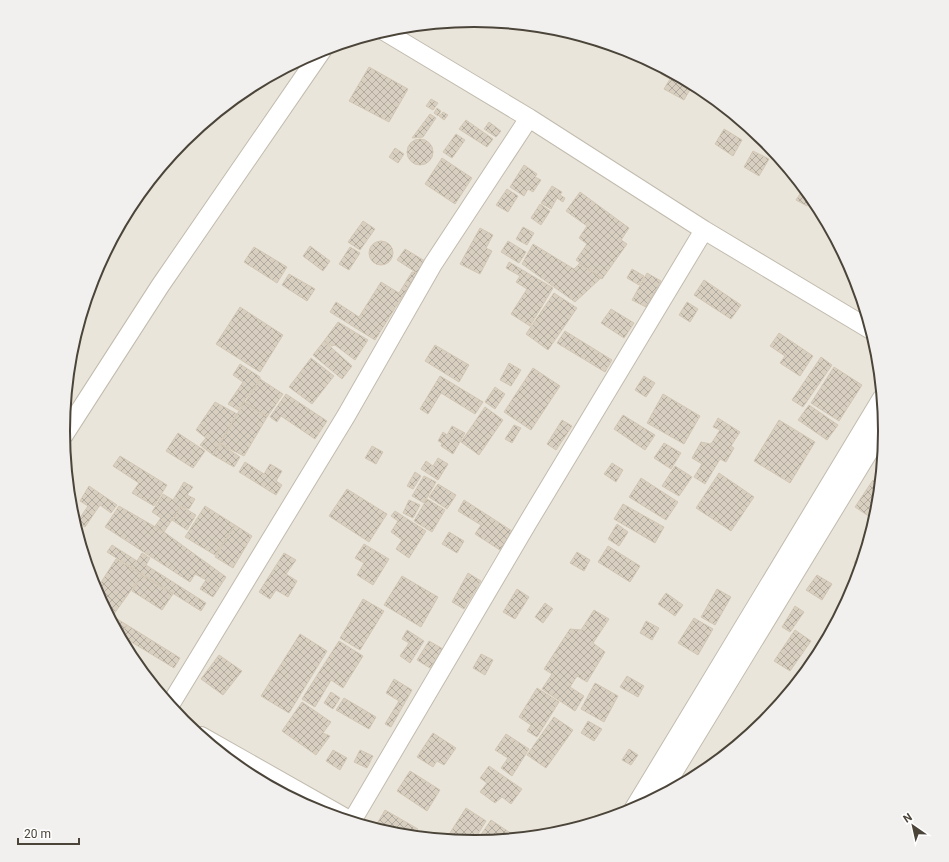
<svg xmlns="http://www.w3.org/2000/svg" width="949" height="862" viewBox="0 0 949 862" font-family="Roboto,sans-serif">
  <defs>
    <pattern id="building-cross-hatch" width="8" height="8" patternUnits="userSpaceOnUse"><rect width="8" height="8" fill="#d8cfc1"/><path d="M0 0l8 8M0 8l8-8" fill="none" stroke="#b1aa9e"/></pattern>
  </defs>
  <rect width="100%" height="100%" fill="#f6f3ec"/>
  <path fill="#eae5da" d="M64 431a410 410 0 1 1 820 0a410 410 0 1 1-820 0Z"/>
  <path fill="url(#building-cross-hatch)" stroke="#d3c7b4" d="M369,67l39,22 -19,33 -40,-21z
    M664,68l29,16 -9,16 -20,-11 6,-10 -9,-5z
    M431,99l7,4 -5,7 -7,-4z
    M437,108l4,3 -3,5 -4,-3z
    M443,112l5,3 -4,5 -5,-4z
    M430,114l6,4 -13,19 -11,1z
    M466,120l27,19 -6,8 -28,-18z
    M489,122l12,9 -5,6 -12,-8z
    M724,129l18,11 -9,16 -18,-12z
    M456,134l9,6 -13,18 -9,-6z
    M407 152a13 13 0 1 1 26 0a13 13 0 1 1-26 0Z
    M395,148l9,6 -6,9 -9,-6z
    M753,151l16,8 -10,17 -15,-9z
    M442,158l30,20 -17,26 -30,-20z
    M524,165l13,9 -2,3 6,3 -8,12 -5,-3 -4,7 -14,-9z
    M552,186l10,6 -2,3 5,3 -2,4 -6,-4 -6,11 -10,-6z
    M804,188l8,10 -5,8 -11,-6z
    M507,189l11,7 -10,16 -12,-7z
    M580,192l49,36 -8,12 6,4 -25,35 -26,-19 11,-16 -8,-6 8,-12 -21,-15z
    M540,204l10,7 -9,14 -10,-7z
    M363,221l12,8 -15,21 -12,-8z
    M523,227l11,6 -7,12 -11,-6z
    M480,228l13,7 -7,13 6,3 -12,23 -20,-10z
    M369 253a12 12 0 1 1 24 0a12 12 0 1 1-24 0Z
    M508,241l18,11 -7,11 -18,-11z
    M533,244l41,25 6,-6 21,15 -26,24 -53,-38z
    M310,246l20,15 -7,10 -20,-15z
    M254,247l33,20 -10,16 -33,-21z
    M350,247l10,6 -11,17 -10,-6z
    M405,249l20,12 -8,12 -20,-13z
    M509,262l44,26 -23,38 -19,-12 16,-25 -11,-7 4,-6 -14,-8z
    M632,269l12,7 -5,9 -12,-7z
    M412,272l5,1 -42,67 -45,-28 6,-10 23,15 22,-35 18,11z
    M647,273l14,8 -15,26 -14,-7z
    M289,274l26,15 -8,12 -25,-16z
    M704,280l37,25 -10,14 -37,-24z
    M554,293l23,15 -29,42 -22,-16z
    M687,302l11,7 -8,13 -11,-7z
    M240,307l43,28 -23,37 -44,-28z
    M611,309l23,14 -10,15 -23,-15z
    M338,322l30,18 -13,20 -20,-15 -3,1 -8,-5z
    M565,331l47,29 -7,12 -48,-29z
    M779,333l34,23 -13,20 -20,-13 5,-7 -15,-10z
    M324,341l28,25 -10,13 -29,-24z
    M435,345l34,20 -10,17 -34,-21z
    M821,357l11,8 -29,42 -11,-7z
    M311,358l23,18 -22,28 -23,-17z
    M509,363l12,7 -10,16 -11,-6z
    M240,364l20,13v2l-22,31 -10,-6 15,-22 -10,-7z
    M834,367l28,18 -23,36 -28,-18z
    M533,368l27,18 -29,44 -27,-18z
    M440,376l43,26 -8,12 -34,-21 -13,21 -8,-5z
    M644,376l11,7 -9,14 -11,-7z
    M260,379l23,15 -16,23 -22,-14z
    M495,387l10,7 -10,15 -10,-7z
    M286,394l41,27 -12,18 -34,-23 -4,6 -7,-5z
    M663,394l37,22 -16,28 -37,-21z
    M215,402l22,12 -24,41 -13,-10 6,-7 -10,-8z
    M244,402l23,15 -23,39 -24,-12z
    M809,405l29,20 -11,15 -29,-20z
    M485,407l18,13 -24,35 -18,-13z
    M623,415l32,20 -10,15 -31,-21z
    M718,418l22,14 -9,14 3,2 -8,14 -6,-3 -15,25 -11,-7 8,-13 -10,-6 9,-16 10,2 9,-14 -7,-3z
    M562,420l10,6 -16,24 -9,-6z
    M779,420l36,22 -25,41 -36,-22z
    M514,425l7,3 -9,15 -7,-4z
    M452,426l13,7 -12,21 -12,-8 1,-3 -4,-2 5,-9 4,3z
    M178,433l27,18 -12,17 -27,-17z
    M664,443l17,10 -10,16 -17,-11z
    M220,444l20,13 -6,10 -21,-12z
    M372,446l11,6 -7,12 -11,-6z
    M120,456l47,29 -13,21 -22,-13 7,-10 -26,-17z
    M438,458l10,6 -10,16 -17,-11 5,-8 7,5z
    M883,461l-2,11 -4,-3z
    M245,462l19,12 6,-10 12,7 -6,10 6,4 -6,10 -37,-23z
    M612,463l11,7 -7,12 -12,-8z
    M675,466l17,11 -13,19 -17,-10z
    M415,472l6,4 -8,13 -6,-3z
    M719,473l35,24 -23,34 -35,-23z
    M424,476l12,6 -12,21 -12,-7z
    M641,478l37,24 -12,18 -37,-23z
    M873,480l7,4 -2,27 -5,8 -18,-12z
    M184,482l9,5 -6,8 8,4 -6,10 -8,-3 -17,26 -9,-6 6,-8 -9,-6 11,-18 10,6z
    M438,484l18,11 -9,14 -18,-12z
    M89,486l28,19 -6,8 -11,-8 -15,22 -8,-5 11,-16 -8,-5z
    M347,489l40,25 -18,28 -40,-26z
    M427,499l18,11 -13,22 -18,-11z
    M409,500l11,5 -7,13 -10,-5z
    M464,500l48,31 -12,19 -25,-16 6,-9 -23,-14z
    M623,504l41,23 -9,16 -41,-24z
    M119,506l45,26 62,45 -13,20 -13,-8 6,-9 -11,-6 -5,8 -85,-55z
    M181,506l15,9 -9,15 -15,-10z
    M205,506l30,19 -20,30 -30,-18z
    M395,511l31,20 -17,27 -13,-9 6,-9 -11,-8 7,-11 -7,-5z
    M617,524l11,8 -9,14 -11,-7z
    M235,525l17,11 -19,32 -18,-11z
    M449,532l15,9 -7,12 -15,-9z
    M364,544l25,15 -16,26 -16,-10 7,-12 -9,-5z
    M112,545l25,16 5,-8 8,5 -4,7 60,38 -5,8 -94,-59z
    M608,546l32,20 -10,16 -32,-20z
    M862,550l3,2 -4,15 -7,-4z
    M577,552l13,8 -6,11 -14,-8z
    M284,553l12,7 -10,14 11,7 -9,16 -12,-7 -6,9 -11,-7z
    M116,559l26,16 -31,43 -15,-28z
    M468,573l13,8 -17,28 -12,-7z
    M142,575l31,19 -11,16 -30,-19z
    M817,575l15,9 -10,16 -16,-10z
    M402,576l36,21 -17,30 -37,-22z
    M517,589l12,8 -14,22 -12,-7z
    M717,589l14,8 -16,28 -14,-8z
    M666,593l17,12 -8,11 -17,-12z
    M363,599l21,12 -24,39 -20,-12z
    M545,603l8,6 -10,14 -8,-6z
    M795,606l9,6 -14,20 -8,-5z
    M594,610l15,9 -16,24 12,9 -18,30 -10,-6 -7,11 14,9 -9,15 -33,-22 10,-15 -8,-5 26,-40 11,1z
    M114,617l13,8 -7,10 -8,-15z
    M694,618l19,11 -15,26 -20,-12z
    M646,621l13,7 -7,12 -12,-7z
    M127,625l53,33 -6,10 -54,-33z
    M407,630l17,11 -14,22 -10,-7 9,-13 -7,-4z
    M795,630l16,11 -21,30 -16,-10z
    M300,634l27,17 -38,62 -28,-17z
    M339,641l24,15 -20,32 -12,-8 -16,27 -13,-8z
    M429,641l14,8 -13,19 -13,-8z
    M481,654l12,6 -8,15 -12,-7z
    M219,655l23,16 -19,24 -22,-16z
    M627,676l17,10 -6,11 -18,-10z
    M394,679l18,11 -21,37 -6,-3 14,-23 -13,-8z
    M595,683l23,13 -14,26 -23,-13z
    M537,688l22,14 -22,35 -10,-6 4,-6 -12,-8z
    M331,692l9,6 -7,11 -9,-6z
    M344,698l32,19 -7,12 -33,-19z
    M302,702l29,20 -8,11 7,3 -14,19 -34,-24z
    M770,709l3,2 -8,11 -9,7 -1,-1z
    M554,717l19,13 -27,38 -19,-13z
    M588,721l14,8 -8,12 -13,-8z
    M433,733l23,15 -12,17 -7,-4 -4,6 -16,-10z
    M506,734l23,15 -17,27 -11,-8 7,-10 -13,-8z
    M629,749l9,6 -7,10 -9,-5z
    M333,750l14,8 -7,12 -14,-9z
    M360,750l13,6 -6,12 -13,-6z
    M489,766l33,23 -11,15 -9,-7 -7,6 -15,-11 7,-9 -7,-5z
    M410,771l30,19 -13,21 -30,-20z
    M466,808l20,13 -13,21 -27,-3z
    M385,810l33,19 -4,7 -20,-2 -19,-7z
    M491,820l21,14 -3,5 -33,3z
    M421,831l12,7 -15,-2z"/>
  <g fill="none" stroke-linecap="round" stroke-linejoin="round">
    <g stroke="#c2bbae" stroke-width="20">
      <path id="street" d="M384,31l145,87 175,112 167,100
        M64,435l96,-149 163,-237
        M170,705l176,-289 87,-152 96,-146
        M201,736l150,85
        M659,796l226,-371
        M633,810l249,-412
        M352,821l175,-297 177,-294"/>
    </g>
    <use href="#street" stroke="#fff" stroke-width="18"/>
  </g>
  <path d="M0 0H949V862H0ZM70 431a404 404 0 1 1 808 0a404 404 0 1 1-808 0Z" fill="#f1f0ef" fill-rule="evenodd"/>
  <path fill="none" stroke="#4b4439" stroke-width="2" d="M70 431a404 404 0 1 1 808 0a404 404 0 1 1-808 0Z"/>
  <g transform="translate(913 826) rotate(326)" stroke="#ffffff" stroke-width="3" paint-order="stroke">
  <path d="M0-3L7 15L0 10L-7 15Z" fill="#4b4439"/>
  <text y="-6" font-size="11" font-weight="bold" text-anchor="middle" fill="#4b4439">N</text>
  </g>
  <path d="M18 838v6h61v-6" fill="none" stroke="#4b4439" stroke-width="2"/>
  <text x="24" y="838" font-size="12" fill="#4b4439" stroke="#ffffff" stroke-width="3" paint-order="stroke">20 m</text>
</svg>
